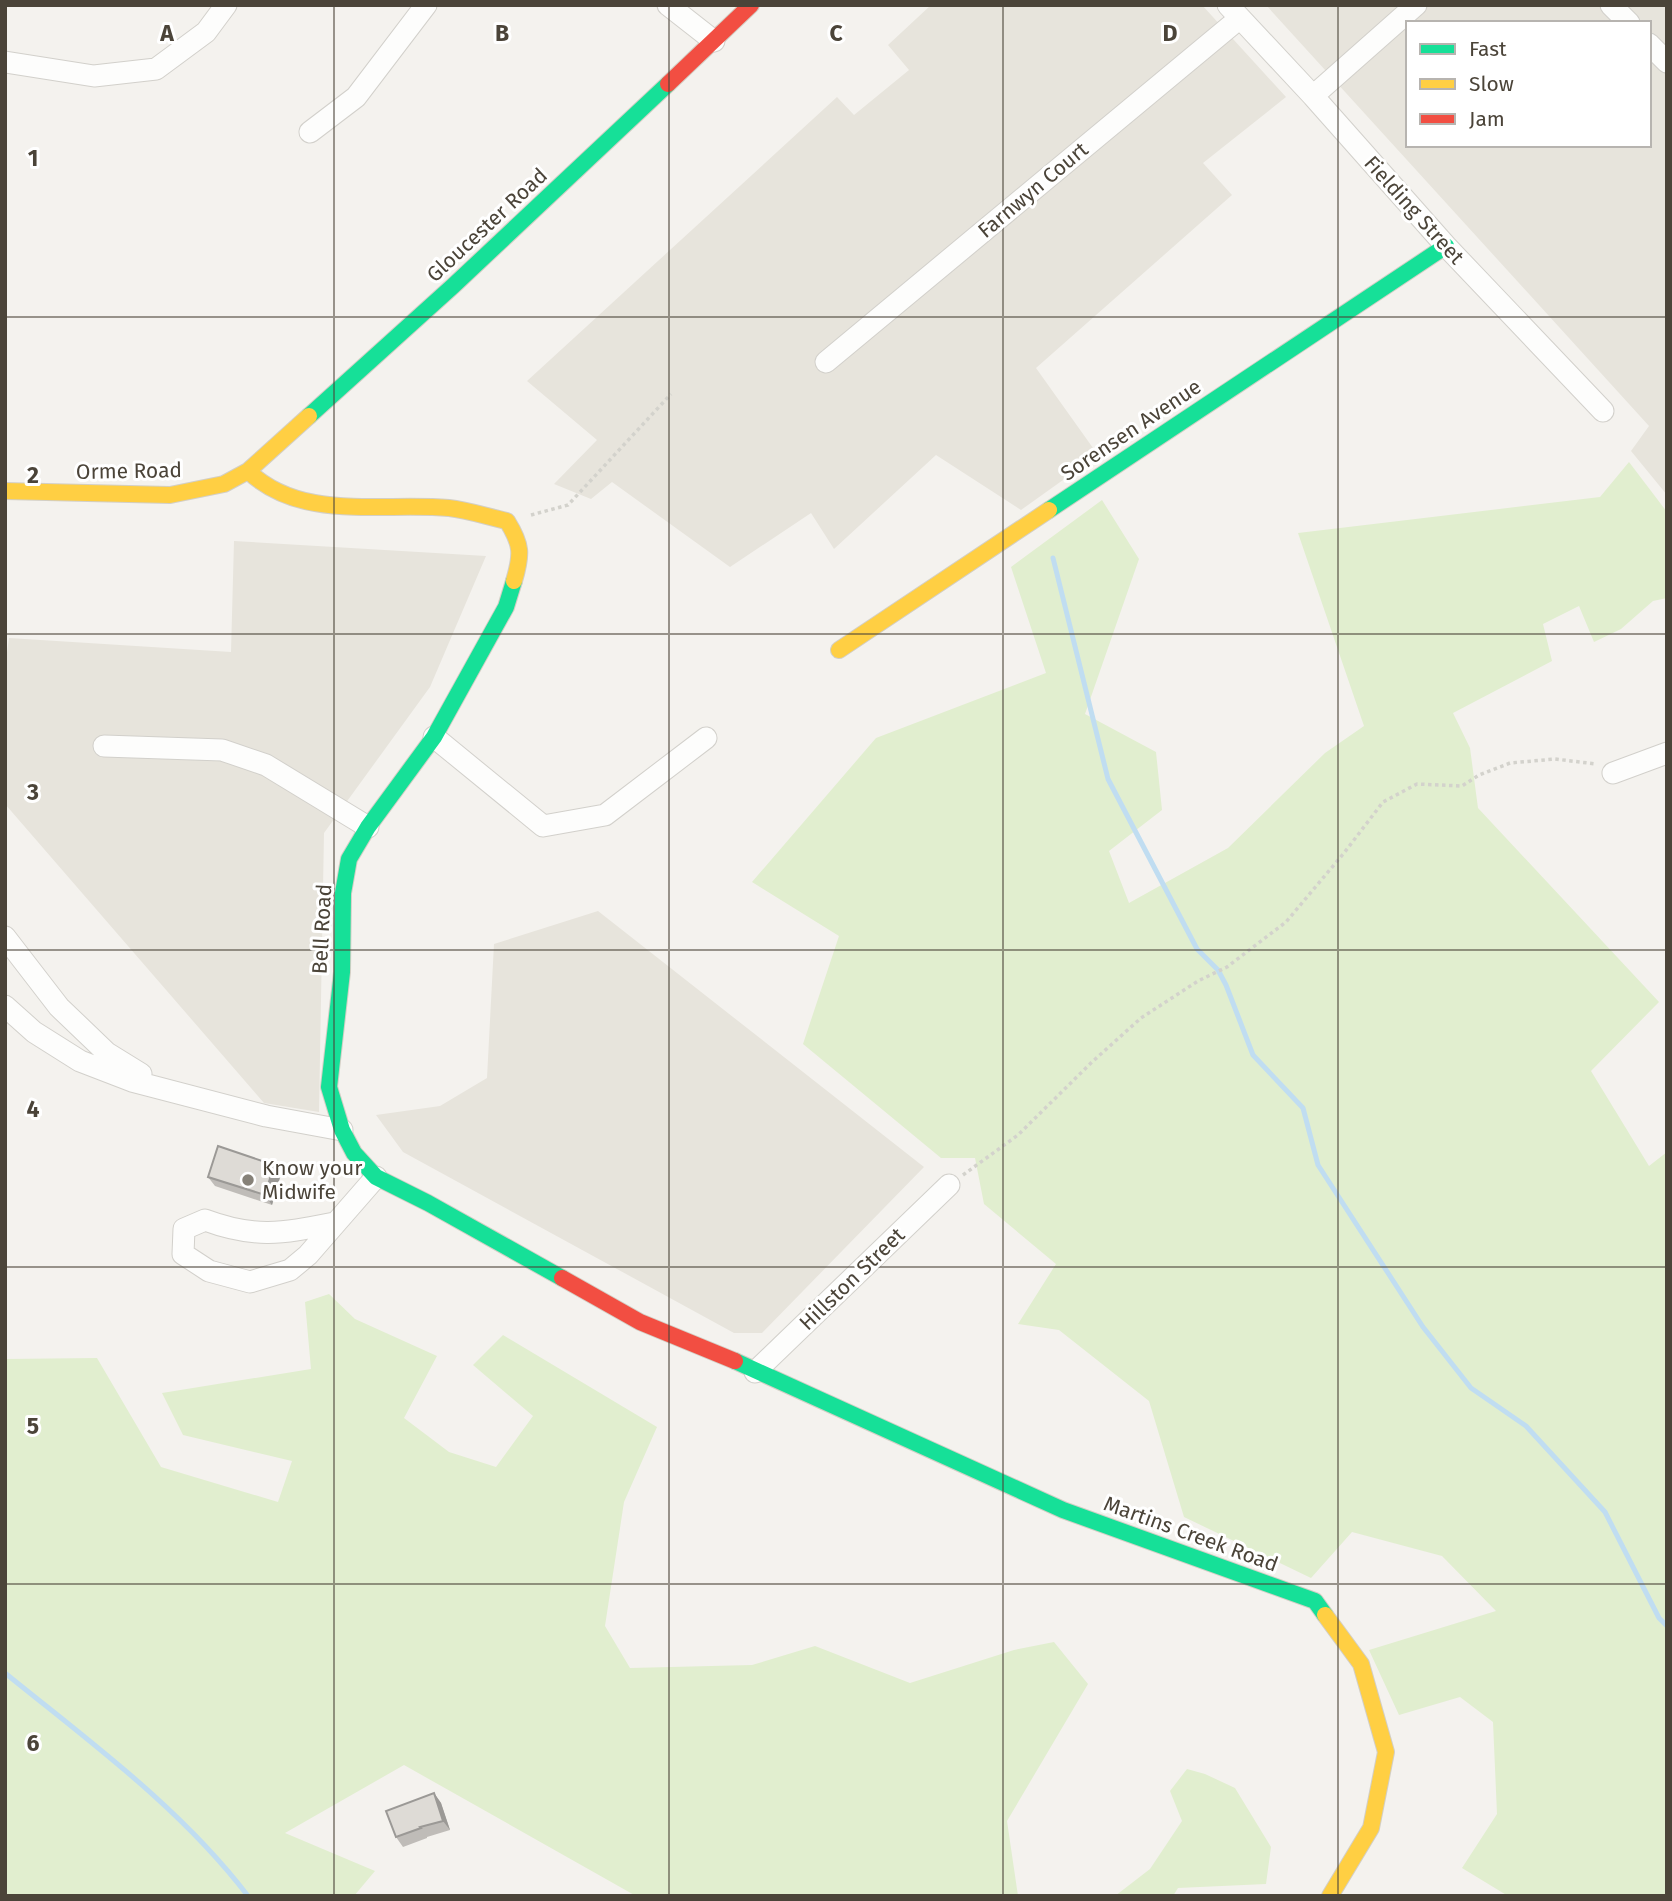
<svg xmlns="http://www.w3.org/2000/svg" width="1672" height="1901" viewBox="0 0 1672 1901" font-family="'Fira Sans',sans-serif">
  <rect width="100%" height="100%" fill="#f4f2ee"/>
  <path fill="#e7e4dc" fill-rule="evenodd" d="M931,5h271l84,92 -83,66 29,32 -196,173 62,87 -77,55 -85,-55 -102,94 -23,-36 -81,54 -118,-85 -21,17 -37,-15 43,-44 -70,-59 310,-284 17,18 55,-45 -21,-25z
    M1266,5h401v490l-36,-44 18,-25zM1408,23h241v122h-241z
    M234,541l252,15 -56,131 -106,146 -5,279 -55,-9 -259,-299v-137l4,-29 222,14z
    M598,911l326,256 -162,166h-28l-331,-181 -27,-37 64,-9 47,-28 7,-134z"/>
  <path fill="#e1eecf" d="M1629,462l38,50v86l-14,3 -32,28 -27,13 -15,-36 -36,18 9,37 -99,52 17,35 8,60 181,194 -68,69 58,95 18,-14v744h-159l-46,-28 35,-54 -4,-92 -33,-25 -61,18 -30,-65 127,-39 -54,-55 -90,-24 -41,46 -127,-61 -35,-116 -90,-71 -41,-6 38,-60 -72,-60 -9,-46h-34l-138,-114 36,-108 -87,-54 124,-144 170,-65 -35,-106 91,-67 37,59 -54,155 71,38 6,58 -53,41 20,52 99,-55 97,-95 39,-27 -66,-193 302,-36z
    M329,1294l26,25 82,37 -33,62 45,34 47,15 37,-51 -60,-51 30,-30 154,92 -33,75 -19,124 25,42 122,-3 63,-19 95,37 104,-33 40,-8 34,42 -81,137 11,75h-382l-232,-131 -119,68 90,38 -21,25h-349v-537l92,-1 64,109 117,35 14,-41 -109,-26 -21,-42 149,-24 -6,-67z
    M1187,1769l18,5 30,14 36,59 -5,37 -88,4 -5,8h-58l35,-27 32,-48 -12,-30z"/>
  <g fill="none" stroke-linecap="round" stroke-linejoin="round">
    <path stroke="#c0ddf1" stroke-width="5" d="M1053,558l55,221 89,170 21,21 8,15 27,70 50,53 15,57 105,162 48,61 55,38 79,86 54,106 8,8
      M5,1673c85,69 176,135 243,223"/>
    <g stroke="#d2d0cb" stroke-width="23">
      <path id="street" d="M668,5l46,36
        M1228,5l85,91 133,150 157,165
        M1611,5l18,18
        M1649,44l18,18
        M5,62l89,14 62,-7 50,-37 20,-27
        M1313,96l103,-91
        M310,132l46,-35 70,-92
        M826,362l414,-344
        M434,737l109,89 62,-11 101,-77
        M104,746l118,4 44,15 102,62
        M1613,773l54,-20
        M5,937l54,70 48,46 34,21
        M5,1006l29,26 46,29 52,20 134,35 76,14
        M334,1223c-51,10 -78,16 -129,-3l-21,9 -1,25 26,17 41,11 40,-12 18,-15 68,-78
        M755,1372l194,-187"/>
    </g>
    <g stroke="#d3cfc5" stroke-width="18">
      <path id="fast" d="M309,416l144,-130 215,-202
        M1049,510l397,-264
        M514,581l-8,26 -72,130 -66,90 -19,32 -6,34 -1,79 -13,115 13,43 12,23 22,24 52,26 134,75
        M735,1361l328,149 252,91 10,14"/>
    </g>
    <g stroke="#d3cfc5" stroke-width="18">
      <path id="slow" d="M248,471c54,51 133,31 201,37 19,2 39,9 58,13 15,24 15,33 7,60
        M5,491l165,4 54,-11 24,-13 61,-55
        M839,650l210,-140
        M1325,1615l36,49 25,88 -15,76 -41,68"/>
    </g>
    <g stroke="#d3cfc5" stroke-width="18">
      <path id="jam" d="M668,84l83,-79
        M562,1278l78,44 95,39"/>
    </g>
    <path stroke="#d3d2cc" stroke-width="3.5" stroke-dasharray="3.5 3.5" stroke-linecap="butt" d="M531,515l37,-10 103,-111
      M963,1175l55,-40 74,-73 49,-44 57,-37 29,-14 59,-45 58,-69 39,-51 34,-18 45,2 17,-11 31,-12 45,-4 41,5"/>
    <use href="#street" stroke="#fdfdfc" stroke-width="21"/>
    <use href="#fast" stroke="#16e098" stroke-width="16"/>
    <use href="#slow" stroke="#ffcf43" stroke-width="16"/>
    <use href="#jam" stroke="#f24e42" stroke-width="16"/>
  </g>
  <path fill="#bfbcb8" d="M281,1174l-9,31 -57,-19 -7,-9z
    M434,1793l7,10 9,27 -23,7v1l-24,9 -7,-10z"/>
  <path fill="#9b9996" d="M274,1165l7,9 -9,31 -7,-10z
    M434,1793l7,10 9,27 -7,-9z"/>
  <path fill="#dedbd6" stroke="#9b9996" stroke-width="2" d="M218,1146l56,19 -9,30 -57,-18z
    M434,1793l9,28 -23,6 1,1 -25,9 -10,-26z"/>
  <path fill="none" stroke="#4b4439" stroke-width="2" stroke-opacity="0.55" d="M334,5v1891M669,5v1891M1003,5v1891M1338,5v1891M5,317h1662M5,634h1662M5,950h1662M5,1267h1662M5,1584h1662"/>
  <circle fill="#868178" stroke="#fff" stroke-width="2.5" cx="248" cy="1180" r="7"/>
  <g text-anchor="middle" dominant-baseline="central" stroke-width="6" stroke-linejoin="round" paint-order="stroke">
    <g font-size="21" fill="#4b4439" stroke="#fff">
      <text transform="translate(1033 190) rotate(-40)">Farnwyn Court</text>
      <text transform="translate(1414 210) rotate(48)">Fielding Street</text>
      <text transform="translate(487 225) rotate(-43)">Gloucester Road</text>
      <text transform="translate(1131 430) rotate(-34)">Sorensen Avenue</text>
      <text transform="translate(129 471) rotate(-1)">Orme Road</text>
      <text transform="translate(322 929) rotate(-87)">Bell Road</text>
      <text transform="translate(852 1279) rotate(-44)">Hillston Street</text>
      <text transform="translate(1191 1534) rotate(20)">Martins Creek Road</text>
    </g>
    <g font-size="21" fill="#4b4439" stroke="#fff" text-anchor="start">
      <text x="262" y="1168">Know your<tspan x="262" dy="24">Midwife</tspan></text>
    </g>
  </g>
  <g font-size="23" text-anchor="middle" font-weight="bold" fill="#4b4439" stroke="#fff" stroke-width="6" stroke-linejoin="round" paint-order="stroke">
    <text x="167" y="41">A</text>
    <text x="502" y="41">B</text>
    <text x="836" y="41">C</text>
    <text x="1170" y="41">D</text>
    <text x="33" y="166">1</text>
    <text x="33" y="483">2</text>
    <text x="33" y="800">3</text>
    <text x="33" y="1117">4</text>
    <text x="33" y="1434">5</text>
    <text x="33" y="1751">6</text>
  </g>
  <rect width="1672" height="1901" fill="none" stroke="#4b4439" stroke-width="14"/>
  <rect x="1406" y="21" width="245" height="126" fill="#ffffff" stroke="#b7b4b0" stroke-width="2"/>
  <rect x="1420" y="44" width="35" height="10" fill="#16e098" stroke="#b7b4b0" stroke-width="2"/>
  <text x="1469" y="56" font-size="21" fill="#4b4439">Fast</text>
  <rect x="1420" y="79" width="35" height="10" fill="#ffcf43" stroke="#b7b4b0" stroke-width="2"/>
  <text x="1469" y="91" font-size="21" fill="#4b4439">Slow</text>
  <rect x="1420" y="114" width="35" height="10" fill="#f24e42" stroke="#b7b4b0" stroke-width="2"/>
  <text x="1469" y="126" font-size="21" fill="#4b4439">Jam</text>
</svg>
